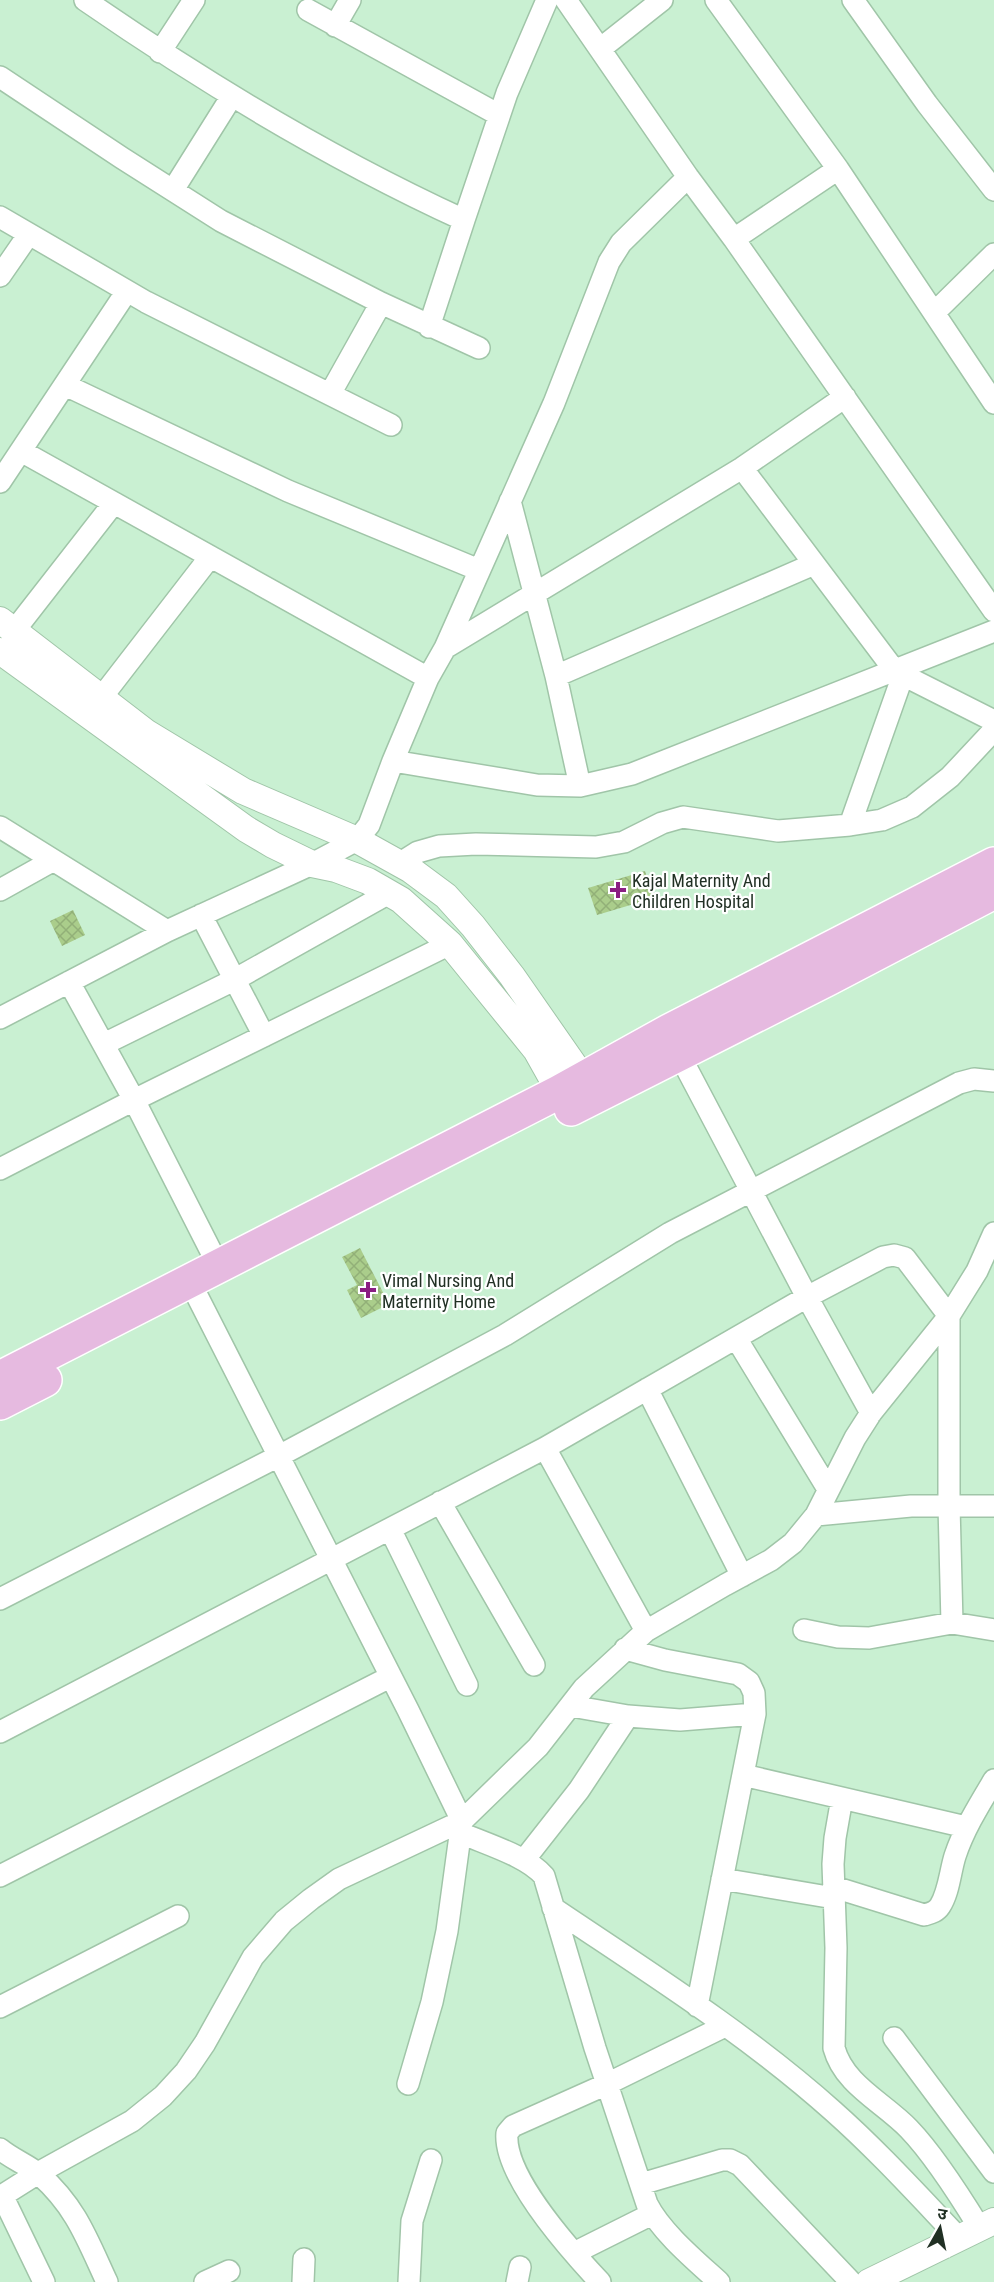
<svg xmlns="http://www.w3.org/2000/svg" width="994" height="2282" viewBox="0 0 994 2282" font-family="'Roboto Condensed','Noto Sans Devanagari',sans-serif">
  <defs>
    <pattern id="building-cross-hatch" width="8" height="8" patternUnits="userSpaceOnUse" patternTransform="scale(1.5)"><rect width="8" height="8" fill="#aacd8b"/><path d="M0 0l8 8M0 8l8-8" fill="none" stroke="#92b078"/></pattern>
  </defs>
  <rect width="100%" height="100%" fill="#c9f0d2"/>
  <path fill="url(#building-cross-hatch)" d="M645,871l9,27 -57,17 -9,-27z
    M73,910l12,25 -23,11 -12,-25z
    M360,1248l29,56 -28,14 -14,-28 10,-5 -15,-28z"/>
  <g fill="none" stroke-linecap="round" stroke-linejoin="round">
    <g stroke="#a0c5a8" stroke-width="24">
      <path id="minor" d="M85,0c120,83 246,159 379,220l43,-127 40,-93
        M566,0l122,177 46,62 260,372
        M716,0l122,169 156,234
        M853,0l74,104 67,86
        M308,10l191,105
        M335,26l15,-26
        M600,49l62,-49
        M160,52l34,-52
        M0,77l122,81 99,63 160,82 98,45
        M173,190l59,-94
        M0,217l146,85 245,123
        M734,239l104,-70
        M0,276l29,-42
        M934,313l60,-59
        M429,327l35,-107
        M65,385l223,106 191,79
        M330,394l51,-91
        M21,451l407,227
        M742,468l153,203 99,50
        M0,482l127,-191
        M510,501l46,175 24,110
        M14,631l99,-127
        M445,648l297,-180 103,-71
        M556,676l258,-112
        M101,698l109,-141
        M393,761l144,24 43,1 52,-12 362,-143
        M850,825l53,-150
        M0,827l167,104
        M399,864l19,-12 21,-6 37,-2 120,3 28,-5 38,-19 21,-6 95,14 72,-6 32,-5 30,-13 38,-30 44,-47
        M0,890l52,-29
        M201,915l63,121
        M69,982l65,118 84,165
        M0,1018l167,-87 145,-67 45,-24 12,-15 24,-64 35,-83 17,-30 109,-245 55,-141 12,-19 67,-66
        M104,1044l130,-64 155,-87
        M679,1054l128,243 64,116
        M0,1169l134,-69 316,-156
        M189,1280l219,430 54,111 -15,110 -15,71 -24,82
        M736,1338l92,151
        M647,1389l95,187
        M545,1448l101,183
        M440,1502l94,163
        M816,1515l95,-9h83
        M390,1529l77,156
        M0,1599l277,-142 228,-122 165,-102 289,-150 15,-4 20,2
        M804,1630l34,7 31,1 83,-15 42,7
        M625,1649l40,11 73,14 11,8 5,11 1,21 -58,292
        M571,1706l57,10 52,4 75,-6
        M0,1732l545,-284 262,-151 76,-40 11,-2 11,3 44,58v189l3,118
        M743,1775l223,52
        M842,1798l-7,40 -2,26 3,84 -2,100c10,37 49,54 75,81 25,26 51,67 70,98
        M461,1833c25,11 66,23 83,43l51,172 52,156c14,28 49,57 72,78
        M524,1860l55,-70 49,-74
        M0,1876l390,-199
        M722,1879l112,19
        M834,1887l90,28c7,-2 12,-3 16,-9 9,-14 10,-34 15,-50 9,-27 24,-51 39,-76
        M553,1908c95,64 194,126 280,203 44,39 84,83 125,126
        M0,2007l178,-91
        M894,2038l100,134
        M0,2149c12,10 28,16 40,26 36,32 47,64 67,107
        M641,2184l81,-24h8l10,5 111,117
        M2,2195l42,87
        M0,2197l38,-24 94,-52 31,-25 23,-25 19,-28 48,-86 31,-36 27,-22 28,-20 123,-58 76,-74 46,-59 62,-57 79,-46 46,-25 22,-17 23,-28 39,-77 16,-25 78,-97 28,-45 17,-38
        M574,2253l78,-39
        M205,2282l24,-11
        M303,2282l1,-23
        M409,2282l3,-61 19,-61
        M517,2282l3,-15
        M600,2282c-29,-31 -97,-106 -93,-149l6,-7 94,-42 118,-58"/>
    </g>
    <g stroke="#a0c5a8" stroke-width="28">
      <path id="tertiary" d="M0,620l147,113 96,58 114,49 54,30 35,26 27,30 39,50 71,102 9,16
        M0,651l246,178 27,16 39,19 24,5 32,12 33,19 49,44 86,106 32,57
        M869,2282l125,-61"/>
    </g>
    <g stroke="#fff" stroke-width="36">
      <path id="primary" d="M571,1109l257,-130 166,-87
        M0,1378l559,-286 110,-61 325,-167
        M0,1403l45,-23"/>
    </g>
    <use href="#minor" stroke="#fff" stroke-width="21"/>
    <use href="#tertiary" stroke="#fff" stroke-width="26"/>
    <use href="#primary" stroke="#e6bae0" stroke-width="33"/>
  </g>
  <g fill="#8a1e82" stroke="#fff" stroke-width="2">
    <path d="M615 881h6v6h6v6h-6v6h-6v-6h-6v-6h6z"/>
    <path d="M365 1281h6v6h6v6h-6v6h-6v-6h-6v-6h6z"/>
  </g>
  <g text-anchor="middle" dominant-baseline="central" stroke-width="4.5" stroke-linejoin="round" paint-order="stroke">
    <g font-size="18" fill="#213024" stroke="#fff" text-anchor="start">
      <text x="632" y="880">Kajal Maternity And<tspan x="632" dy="21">Children Hospital</tspan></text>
      <text x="382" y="1280">Vimal Nursing And<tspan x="382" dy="21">Maternity Home</tspan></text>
    </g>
  </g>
  <g transform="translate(940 2228) rotate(9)" stroke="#ffffff" stroke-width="4.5" paint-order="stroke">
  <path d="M0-4.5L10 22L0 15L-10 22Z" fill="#213024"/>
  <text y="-9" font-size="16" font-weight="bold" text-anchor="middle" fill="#213024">उ</text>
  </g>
</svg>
